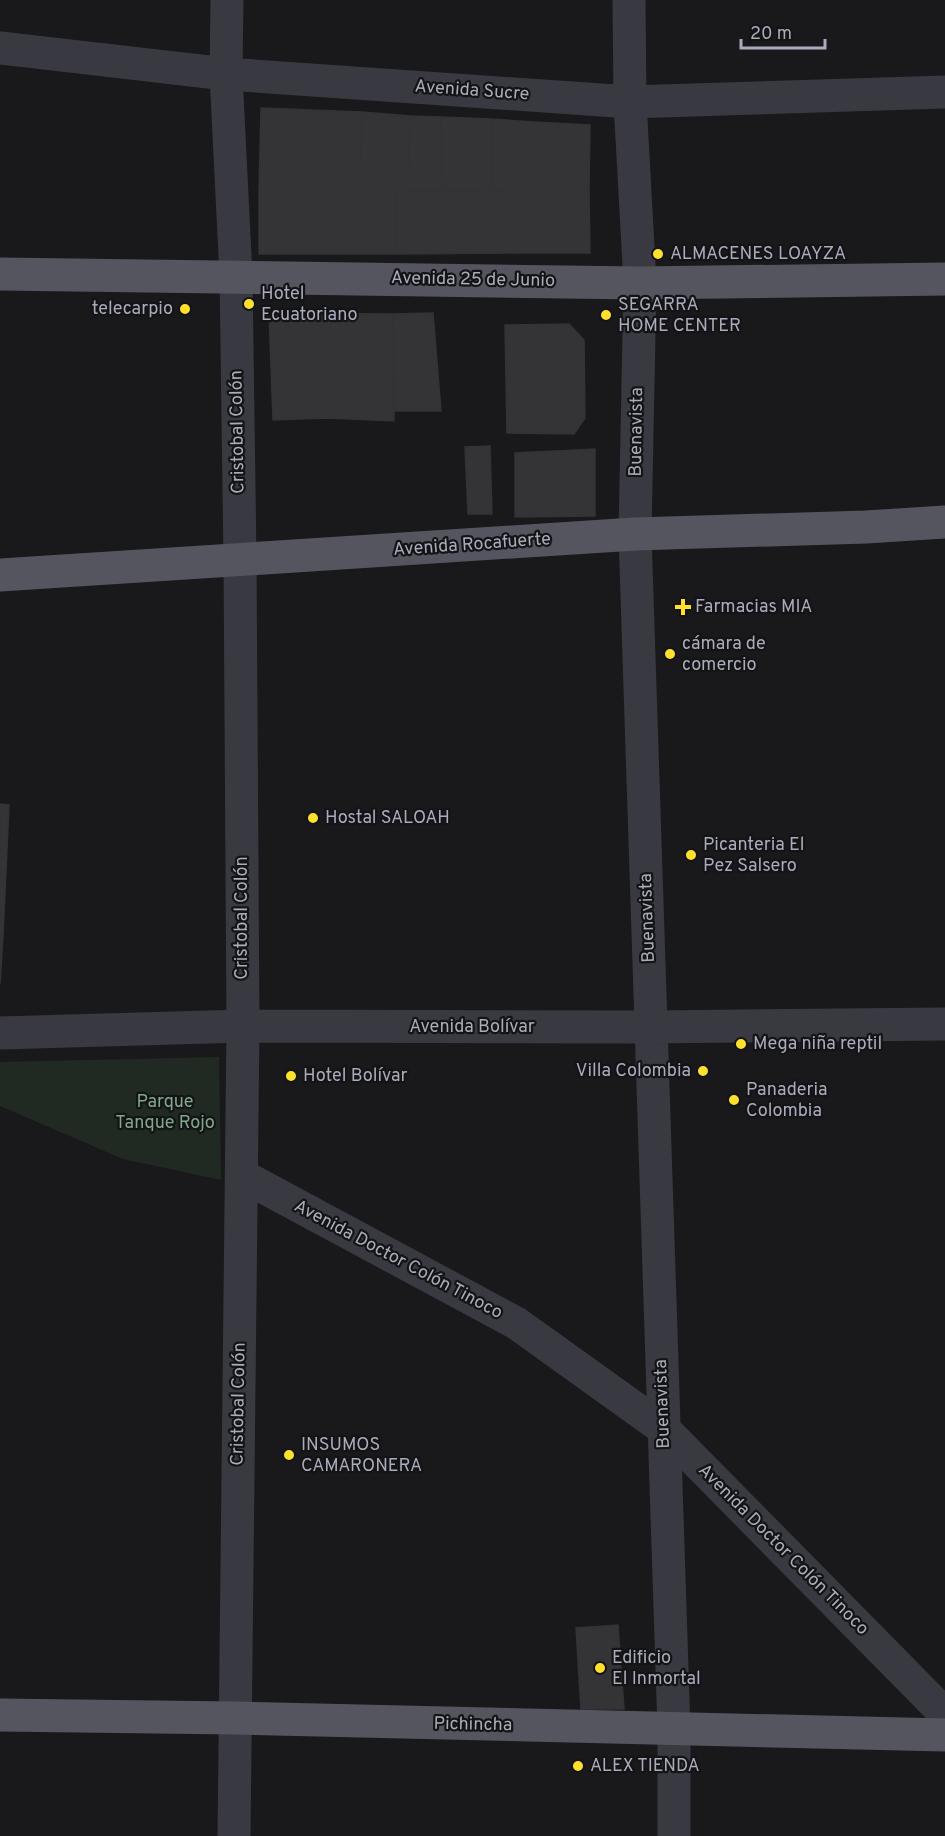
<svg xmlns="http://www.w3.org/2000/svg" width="945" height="1836" viewBox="0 0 945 1836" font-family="Overpass,sans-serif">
  <rect width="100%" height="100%" fill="#19191b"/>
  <path fill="#202a23" d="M219,1057l2,123 -98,-21 -123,-53v-44z"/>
  <path fill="#343437" stroke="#333237" stroke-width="1.5" d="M261,108l101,4 -2,79h-101z
    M362,112l48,4 -2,75h-48z
    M410,116l31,1 1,73 -34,1z
    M441,117l51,2 -1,71h-49z
    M492,119l41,3v68h-42z
    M533,122l57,3 -1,65h-56z
    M518,190v63l-122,1 1,-63z
    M518,190h71l1,63h-72z
    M259,191h92v63h-92z
    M351,191h46l-1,63h-45z
    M269,313l124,1 1,107 -67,-3 -54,2z
    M433,313l8,98h-46l-2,-97z
    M569,324l15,16 1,78 -11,16 -67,-1 -2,-108z
    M490,446l2,68h-24l-3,-67z
    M595,449v67l-80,1v-64z
    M0,804l9,1 -6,130 -3,-1z
    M0,934l3,1 -3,49z
    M618,1625l6,84h-43l-5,-81z"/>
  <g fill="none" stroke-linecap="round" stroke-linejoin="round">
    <path stroke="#393941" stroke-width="33" d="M227,0l-1,74 10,202 4,284 3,466 -9,810
      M629,0l1,102 10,181 -5,251 39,1196v106
      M0,48l226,26 404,28 315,-10
      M0,1033l243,-7 408,1 294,-3
      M243,1176l273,147 148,106 281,285"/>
    <path stroke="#555560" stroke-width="33" d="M0,274l640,9 305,-4
      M0,575l635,-41 231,-7 79,-5
      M0,1715l234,3 711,17"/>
  </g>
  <g fill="#ffe12d" stroke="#141416" stroke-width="2">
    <circle cx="658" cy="254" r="6"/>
    <circle cx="249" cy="304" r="6"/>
    <circle cx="185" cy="309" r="6"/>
    <circle cx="606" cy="315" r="6"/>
    <path d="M680 598h6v6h6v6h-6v6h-6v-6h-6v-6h6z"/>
    <circle cx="670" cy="654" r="6"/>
    <circle cx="313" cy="818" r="6"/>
    <circle cx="691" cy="855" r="6"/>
    <circle cx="741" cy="1044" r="6"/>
    <circle cx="703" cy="1071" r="6"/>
    <circle cx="291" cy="1076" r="6"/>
    <circle cx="734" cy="1100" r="6"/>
    <circle cx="289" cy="1455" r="6"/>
    <circle cx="600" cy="1668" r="6"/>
    <circle cx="578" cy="1766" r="6"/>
  </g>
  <g text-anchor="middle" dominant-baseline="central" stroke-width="4.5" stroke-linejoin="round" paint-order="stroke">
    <g font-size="18" fill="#aaacbc" stroke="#141416">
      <text transform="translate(472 91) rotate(4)">Avenida Sucre</text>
      <text transform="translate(473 280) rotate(1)">Avenida 25 de Junio</text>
      <text transform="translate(238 432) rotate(-91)">Cristobal Colón</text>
      <text transform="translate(637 432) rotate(-89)">Buenavista</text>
      <text transform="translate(472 545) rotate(-4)">Avenida Rocafuerte</text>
      <text transform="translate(242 918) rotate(-90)">Cristobal Colón</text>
      <text transform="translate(648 918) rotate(-92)">Buenavista</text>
      <text x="472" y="1027">Avenida Bolívar</text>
      <text transform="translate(398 1260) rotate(28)">Avenida Doctor Colón Tinoco</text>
      <text transform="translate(239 1404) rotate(-89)">Cristobal Colón</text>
      <text transform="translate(663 1404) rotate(-92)">Buenavista</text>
      <text transform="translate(783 1550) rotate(45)">Avenida Doctor Colón Tinoco</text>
      <text transform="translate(473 1725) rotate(1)">Pichincha</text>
    </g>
    <g font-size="18" fill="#aaacbc" stroke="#141416" text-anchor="start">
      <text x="670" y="254">ALMACENES LOAYZA</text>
      <text x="261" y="294">Hotel<tspan x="261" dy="21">Ecuatoriano</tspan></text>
      <text x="618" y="305">SEGARRA<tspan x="618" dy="21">HOME CENTER</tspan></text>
      <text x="173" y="309" text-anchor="end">telecarpio</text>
      <text x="695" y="607">Farmacias MIA</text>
      <text x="682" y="644">cámara de<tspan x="682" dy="21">comercio</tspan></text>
      <text x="325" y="818">Hostal SALOAH</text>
      <text x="703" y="845">Picanteria El<tspan x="703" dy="21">Pez Salsero</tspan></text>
      <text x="753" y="1044">Mega niña reptil</text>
      <text x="691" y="1071" text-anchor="end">Villa Colombia</text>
      <text x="303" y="1076">Hotel Bolívar</text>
      <text x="746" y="1090">Panaderia<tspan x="746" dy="21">Colombia</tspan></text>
      <text x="301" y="1445">INSUMOS<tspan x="301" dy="21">CAMARONERA</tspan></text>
      <text x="612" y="1658">Edificio<tspan x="612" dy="21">El Inmortal</tspan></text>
      <text x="590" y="1766">ALEX TIENDA</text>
    </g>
    <g font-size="18" fill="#7fa98a" stroke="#141416">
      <text x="165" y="1102">Parque<tspan x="165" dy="21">Tanque Rojo</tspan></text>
    </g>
  </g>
  <path d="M741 39v9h84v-9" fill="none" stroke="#aaacbc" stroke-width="3"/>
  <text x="750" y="39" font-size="18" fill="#aaacbc" stroke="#141416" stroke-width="4.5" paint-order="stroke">20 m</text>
</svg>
